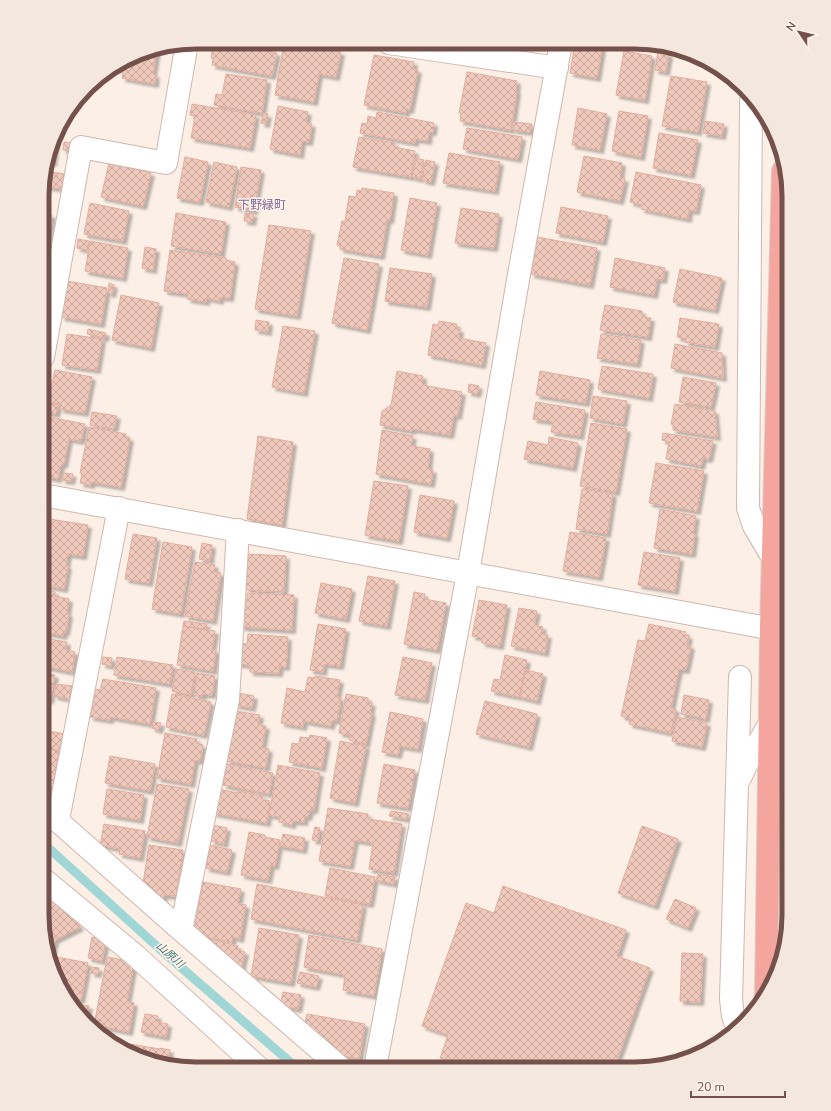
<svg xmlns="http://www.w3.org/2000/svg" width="831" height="1111" viewBox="0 0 831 1111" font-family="'Nunito Sans','Noto Sans JP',sans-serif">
  <defs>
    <pattern id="building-cross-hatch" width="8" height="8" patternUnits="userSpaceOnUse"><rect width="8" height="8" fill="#f0c9bd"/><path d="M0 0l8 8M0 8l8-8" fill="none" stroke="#c7a69c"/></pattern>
    <filter id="shadow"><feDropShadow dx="3.5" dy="3.5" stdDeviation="1" flood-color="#0004"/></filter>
  </defs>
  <rect width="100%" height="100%" fill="#fcefe5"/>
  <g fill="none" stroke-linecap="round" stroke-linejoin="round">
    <path stroke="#a0d6d6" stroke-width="9" d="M42,842l119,108 136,118"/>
  </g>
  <path fill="url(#building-cross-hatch)" stroke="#e3ad9e" filter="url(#shadow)" d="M218,42h39l-1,7 21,4 -5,23 -60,-11 1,-6 -2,-1 2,-13 5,1z
    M288,42h15l12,3 -1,3 27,4 -5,25 -17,-3 -5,28 -39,-7 9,-52h4z
    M575,43l27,5 -5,30 -27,-5z
    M164,47l-1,3 -6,-1 -4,25 3,1 -1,9 -33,-6 1,-8 -8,-2 31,-18z
    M624,51l28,5 -7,44 -29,-5z
    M658,51l11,3 -3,18 -11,-2z
    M374,55l40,7 -1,7 5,1 -8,40 -4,-1v4l-42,-8z
    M467,72l50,9 -1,9 1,1 -6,39 -51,-9 1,-7 -2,-1z
    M226,74l41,6 -5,33 -48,-8 2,-11 6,1z
    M671,76l36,6 -9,50 -36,-6z
    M192,104l64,11 -6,33 -59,-10 4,-22 -5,-1z
    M278,106l30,6 -2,11 6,1 -3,18 -7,-1 -2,14 -30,-6z
    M578,108l29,6 -7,36 -28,-5z
    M619,111l29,5 -7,41 -29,-6z
    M377,112l57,11 -1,9h-4l-1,9 -13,-2v4l-55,-10 2,-10 5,1 1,-8 8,2z
    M263,114h5l-2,10 -5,-1z
    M705,121l19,3 -2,12 -19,-3z
    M514,122l18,2 -2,8 -17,-2z
    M467,128l55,9 -4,22 -55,-10z
    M659,133l39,7 -7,35 -38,-7z
    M359,137l36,6 -1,4 21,4 -4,26 -58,-10z
    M55,141h1l-3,22 -5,-1z
    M64,142l10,1 -2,8 -9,-1z
    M449,153l51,9 -5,29 -52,-8z
    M584,156l38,7 -2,15 5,1 -5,22 -43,-9z
    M185,157l23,5 -8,40 -23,-4z
    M416,158l8,2 -4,19 -8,-2z
    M426,160l9,2 -4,20 -9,-2z
    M214,162l23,5 -8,40 -23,-5z
    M109,163l42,10 -8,33 -42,-9z
    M241,167l20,3 -7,41 -19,-4z
    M45,171l20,3 -3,15 -19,-3v-11z
    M636,172l65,13 -5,26 -7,-1 -1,9 -47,-10 1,-4 -12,-3z
    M362,188l32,5 -4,27h-3l-6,36 -41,-7v-3l-3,-1 5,-24h3l4,-25 7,1 1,-7 5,1z
    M410,198l27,5 -9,52 -27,-5z
    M90,203l39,8 -6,30 -39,-7z
    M561,207l47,9 -5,26 -47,-9z
    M461,208l38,6 -5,34 -39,-5z
    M43,213l9,2 -4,23h-5z
    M176,213l50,9 -5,32 -50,-8z
    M245,213l9,1 -2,8 -8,-1z
    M269,225l42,6 -14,85 -42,-7z
    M537,237l60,11 -7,37 -59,-11z
    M78,239l11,2 -2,9 -10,-2z
    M90,241l38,7 -5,30 -38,-7z
    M145,247l11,2 -3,21 -11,-2z
    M170,250l56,8v2l9,2 -5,36 -10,-1v4l-14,-3v4l-19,-3 1,-5 -24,-3z
    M344,258l35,6 -12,66 -35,-7z
    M615,258l50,10 -2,12 -6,-1 -3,16 -44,-8z
    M390,268l42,6 -5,33 -42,-6z
    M680,269l42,9 -7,32 -42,-8z
    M67,281l40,7 -6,36 -40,-7z
    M109,283l5,2 -2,9 -4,-1z
    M121,295l38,8 -8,45 -39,-8z
    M605,305l37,6v6l9,1 -3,19 -48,-7z
    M680,318l39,6 -4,23 -30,-5 1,-3 -9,-2z
    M256,320l13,2 -1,10 -13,-2z
    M439,321l18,3 -1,5h4l-1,9 27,5 -4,22 -54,-10 5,-31 5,1z
    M283,326l32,5 -11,62 -32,-6z
    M88,329l18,4 -1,5 -18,-4z
    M67,334l35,5 -5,31 -35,-5z
    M601,334l40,6 -4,24 -40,-6z
    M675,344l47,9 1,25 -52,-10z
    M602,366l51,8 -4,24 -51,-9z
    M55,370l37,7 -7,36 -25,-4 1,-5 -13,-2z
    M397,371l26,5 -1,9 40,7 -4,24 -4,-1 -4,20 -37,-6 -1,2 -32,-6 2,-14 9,-6z
    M540,371l50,9 -4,23 -50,-8z
    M683,377l33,6 -5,24 -32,-5z
    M469,384l10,2 -2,8 -9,-2z
    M593,396l34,5 -4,23 -33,-6z
    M44,402l14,3 -2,9 -13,-2z
    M536,402l49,8 -5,26 -29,-4 2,-10 -20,-3z
    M675,404l40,7 2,26 -44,-7v-5l-2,-1z
    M92,412l25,4 -3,13 -24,-4z
    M44,416l41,8 -4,17 -12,-2 -5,25 -3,1 -3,14 -15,-3v-55z
    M591,423l36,6 -11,63 -36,-6z
    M89,427l37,7 -1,3 5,1 -9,49 -29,-5 -1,3 -11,-2 2,-9 -2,-1z
    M382,430l31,6 -2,10 19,3 -2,20 5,1 -2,14 -55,-10z
    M663,433l50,8 -4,18 -6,-1 -2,8 -35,-7 3,-17 -7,-2z
    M258,436l35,6 -11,83 -35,-6z
    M549,437l29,6 -5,25 -49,-9 4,-18 20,4z
    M656,463l48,8 -7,40 -48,-8z
    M64,473l9,1 -2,7 -9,-1z
    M374,481l34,5 -9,55 -34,-6z
    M582,489l31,5 -6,40 -31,-5z
    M420,495l34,6 -7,37 -33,-6z
    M660,509l36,7 -3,18h2l-3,20 -38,-6z
    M43,518l45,7 -5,31 -15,-2 -2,12h2l-4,23 -21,-4z
    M570,532l36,6 -7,39 -36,-6z
    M133,534l24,4 -8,45 -24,-4z
    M163,542l29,5 -11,67 -29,-5z
    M202,543l10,2 -2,16 -11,-2z
    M644,552l36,6 -5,33 -37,-6z
    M248,554l38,2 -2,36 -38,-2z
    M195,562l20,3 -1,7 7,1 -8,48 -28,-5z
    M368,576l27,5 -8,45 -28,-5z
    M321,583l31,6 -6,30 -31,-6z
    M43,589l12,3v4l14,3 -2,14 2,1 -3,18h-2l-1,4 -20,-4z
    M414,592l11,2 -1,5 22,4 -9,47 -33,-6z
    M247,593l47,2 -2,35 -51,-3 2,-26 4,1z
    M479,600l28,5 -7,41 -18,-3v-5l-10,-2z
    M519,608l18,3 -3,14 9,2 -2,7 7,1 -3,18 -34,-7z
    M184,621l23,3 -1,6 -23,-4z
    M318,624l28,5 -6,37 -16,-2 -1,8 -13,-2z
    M649,624l37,8 -1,3 4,1 -2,9 4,1 -5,24 -7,-1 -8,39 5,1 -5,24 -42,-9 1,-6 -9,-2 17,-76 7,1z
    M183,626l32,5 -3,19h4l-3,21 -36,-6z
    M248,634l40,3 -2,30 -6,-1 -1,7 -29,-1v-7l-12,-1 1,-21 8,1z
    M43,638l24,4 -1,8 9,2 -3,20 -30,-6z
    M505,655l22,5 -8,37 -28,-6 3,-12 6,1z
    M103,657l9,1 -1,8 -9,-2z
    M117,657l56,8 -3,19 -56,-9z
    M403,657l29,6 -7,37 -30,-5z
    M176,669l19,3 -4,23 -19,-4z
    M526,670l17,4 -6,27 -17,-4z
    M42,673l13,2 -5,25h-3l-1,2h-4z
    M197,673l18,3 -3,19 -9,-1 -1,3 -8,-2z
    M315,676l25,4 -3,17 4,1 -4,23 -5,-1 -1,6 -27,-5 -1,6 -22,-4 6,-35 18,4 3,-15 6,1z
    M103,679l53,9 -6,36 -40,-7v3l-20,-3 5,-28 5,1z
    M56,684l16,2 -3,13 -15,-3z
    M238,693l16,3 -2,12 -17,-3z
    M172,694l39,8 -7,33 -38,-8z
    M346,694l22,4v4l4,1 -2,10h2l-6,31 -17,-4 1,-5 -11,-2z
    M684,695l25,5 -3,19 -25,-5z
    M485,701l52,13 -8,33 -53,-13z
    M235,711l25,4 -2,10 8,1 -4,22 7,1 -3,19 -40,-7z
    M390,712l33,7 -5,30 -18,-3 -2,9 -16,-3z
    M677,717l30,6 -5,24 -30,-6z
    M153,722l8,1 -2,7 -7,-2z
    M42,730l24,4 -4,17 -20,-3z
    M165,733l32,6 -1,4 7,2 -3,16 -5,-1 -4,24 -34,-6z
    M310,735l17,3 -5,30 -33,-6 3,-19 7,1 1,-7 9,1z
    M340,741l26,5 -11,57 -25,-5z
    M42,748l17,3 -7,45 -10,-2z
    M110,756l45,8 -5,27 -45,-8z
    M227,764l46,9 -4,21 -46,-9z
    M384,764l31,6 -7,38 -31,-5z
    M278,765l42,8 -6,37h-4l-2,7 -3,-1 -1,6 -11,-1 -1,4 -13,-3 1,-5 -11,-2z
    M157,784l32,5 -11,54 -31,-6z
    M107,789l37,6 -4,25 -37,-6z
    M218,789l20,4 1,-2 24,5 -1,4 8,1 -3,22 -54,-10z
    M328,808l40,6v5l34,5 -8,49 -25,-4 4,-26 -18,-3 -5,26 -31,-5z
    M391,811l18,3 -2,5 -18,-3z
    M104,824l41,7 -5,27 -21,-4 1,-5 -20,-4z
    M213,825l14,3 -3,16 -13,-3z
    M642,826l36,13 -23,67 -37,-13z
    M315,827l5,1 -2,13 -6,-1z
    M249,832l16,3v2l15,3 -5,26 -4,-1 -3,15 -27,-5z
    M283,834l22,4 -2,12 -23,-4z
    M149,845l34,5 -7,46 -12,-1 -1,4 -13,-2 -8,-7z
    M210,845l22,5 -5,22 -21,-4z
    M330,868l45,9 -5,27 -45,-8z
    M378,874l17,3 -1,7 -18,-4z
    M42,882l3,1 35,44 -25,13 -3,13h-1l-9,-37z
    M203,882l38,7 -3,15 8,1 -6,34 -7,-2 -1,5 -29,-5v-4l-9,-2z
    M257,884l106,21 -6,35 -106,-21z
    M503,886l123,44 -9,26 33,12 -36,101h-145l-29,-11 8,-23 -26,-9 44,-123 28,10z
    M675,899l21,9 -8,20 -22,-9z
    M259,928l40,7 -8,48 -40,-7z
    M309,935l73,14 -8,47 -31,-6 2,-15 -41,-8z
    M92,937l14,3 -4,21 -14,-3z
    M214,940l24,6 -1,4 8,2 -4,18 -28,-25z
    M682,953l21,1 -3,48 -20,-1z
    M52,956l36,7 -7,37 -13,-2 -10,-14z
    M107,957l27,5 -7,40 7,1 -5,29 -35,-7z
    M92,967l7,1 -1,6 -7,-1z
    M300,972l19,4 -3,11 -19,-4z
    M283,992l18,3 -3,14 -18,-3z
    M71,1003l18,3 -3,16 -6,-5z
    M145,1014l13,2 -1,6 11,2 -2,13 -25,-5z
    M307,1014l58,10 -6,35 -26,-5 -29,-27z
    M130,1044l30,5v-1l10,2 -3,14 -38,-14z"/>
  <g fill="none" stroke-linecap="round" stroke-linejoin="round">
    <g stroke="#cfb7ae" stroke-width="24">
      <path id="minor" d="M389,43l168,25
        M751,101l-3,407 6,18 19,32
        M43,357l38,-210 85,16 21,-120
        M43,495l746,137
        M740,778l8,-17 22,-38
        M42,807l139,123 160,138
        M58,820l61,-312
        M42,878l94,78 123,112
        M181,930l47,-230 10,-170
        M738,1029l-5,-13 -2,-17 9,-322
        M375,1068l93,-495 50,-293 43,-237"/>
    </g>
    <g stroke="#d8cfcd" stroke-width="24">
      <path id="highway" d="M766,996l5,-367 12,-458"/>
    </g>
    <use href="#minor" stroke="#fff" stroke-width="22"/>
    <use href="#highway" stroke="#f4a59d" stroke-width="22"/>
  </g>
  <g text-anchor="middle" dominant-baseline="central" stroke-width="3" stroke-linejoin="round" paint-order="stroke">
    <g font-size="11" font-style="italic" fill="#3f7978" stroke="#fff4eb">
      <text transform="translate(170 955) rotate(41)">山原川</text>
    </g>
    <g font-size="12" fill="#7f6697" stroke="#fff4eb">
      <text x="262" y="205">下野緑町</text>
    </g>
  </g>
  <path d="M0 0H831V1111H0ZM196 49H635A147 147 0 0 1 782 196V915A147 147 0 0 1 635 1062H196A147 147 0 0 1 49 915V196A147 147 0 0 1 196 49Z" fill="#f4e7de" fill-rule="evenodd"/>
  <path fill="none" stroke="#74524b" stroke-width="5" d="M196 49H635A147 147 0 0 1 782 196V915A147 147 0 0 1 635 1062H196A147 147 0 0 1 49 915V196A147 147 0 0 1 196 49Z"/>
  <g transform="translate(799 32) rotate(305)" stroke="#fff4eb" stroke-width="3" paint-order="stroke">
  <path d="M0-3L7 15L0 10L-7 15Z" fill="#74524b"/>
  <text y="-6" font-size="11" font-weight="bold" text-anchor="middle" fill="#74524b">N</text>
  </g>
  <path d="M691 1091v6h94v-6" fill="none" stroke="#74524b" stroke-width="2"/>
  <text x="697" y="1091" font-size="12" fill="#74524b" stroke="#fff4eb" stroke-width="3" paint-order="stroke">20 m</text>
</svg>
